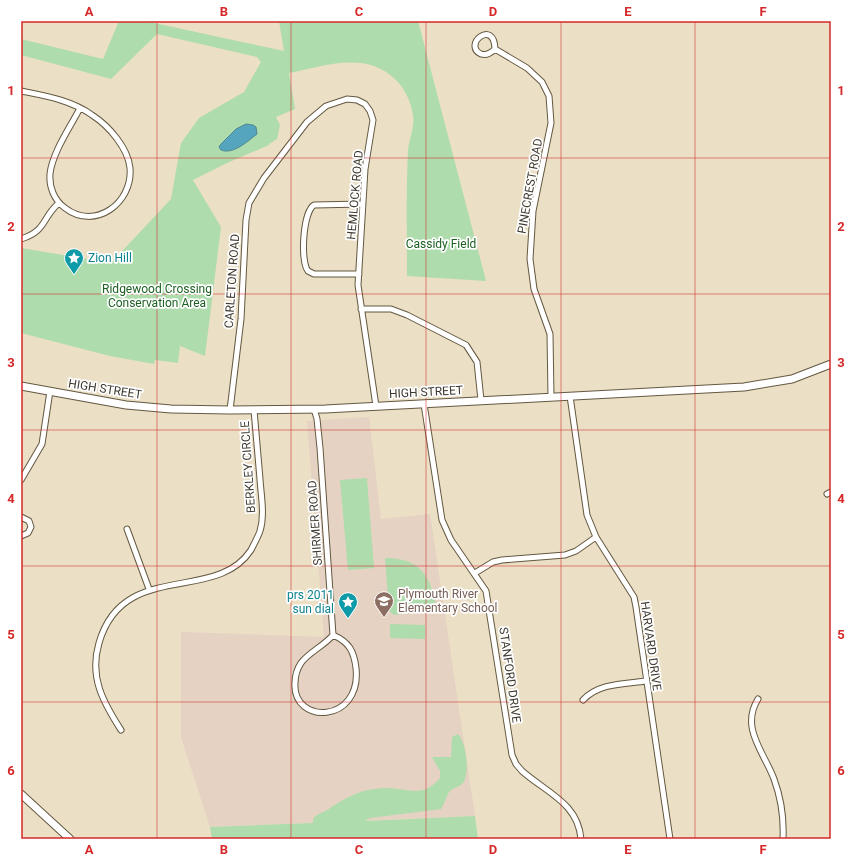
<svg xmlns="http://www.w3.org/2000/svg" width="852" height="860" viewBox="0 0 852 860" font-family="Roboto,sans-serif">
  <rect width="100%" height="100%" fill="#ebdfc5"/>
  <path fill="#e5d2c2" d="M369,417l12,102 49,-5 45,302 -265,11 -29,-90v-105l143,5 -17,-216z"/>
  <path fill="#aedcad" d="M119,21h26l139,30 -5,-30h139l68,260 -79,-5c0,-42 -1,-84 1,-125 1,-13 7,-23 5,-36 -2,-13 -8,-26 -17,-35 -30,-30 -71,-14 -107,-7l6,36 -19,8 4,8 -3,14 -8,5v1l-42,18 -34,17 28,47 -16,129 -25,-10 -2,17 -23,-3 -1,4 -44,-8 -89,-23v-85l90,15 60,-64 10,-56 18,-25 45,-26 17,-30 -4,-5 -100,-23 -46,45 -90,-24v-16l82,20z
    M367,478l7,90 -26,2 -8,-90z
    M385,558c37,0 46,19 52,52l-43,5 -5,-4z
    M390,624l35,1v14l-35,-1z
    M458,734c8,8 13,41 4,50 -3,3 -10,4 -13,8 -3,5 -4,11 -8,17l-71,9 -5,3 110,-5 3,23h-266l-2,-12 103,-4v-4c4,-6 11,-6 17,-11 18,-12 32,-19 54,-20 23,-1 38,12 56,-10v-7l-8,-14h19l1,-20z"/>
  <path fill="#54a5bd" stroke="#4e8593" d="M246,124l7,1 3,2 1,7c-9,7 -24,21 -36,16l-2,-3 2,-3 15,-15z"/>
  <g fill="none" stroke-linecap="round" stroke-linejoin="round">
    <g stroke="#635841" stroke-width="7">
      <path id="street" d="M495,49c-4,4 -8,7 -14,5 -19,-9 13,-36 14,-5l32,19 15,14 7,14 2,27 -18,88 -3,48 4,30 16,45 1,63
        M21,91c25,5 50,9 71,24 17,11 36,33 38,53 3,35 -35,63 -65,40 -11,-8 -16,-21 -15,-34 2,-21 21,-48 30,-66
        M21,239c26,-8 21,-22 38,-36
        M359,274h-45l-6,-3c-8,-10 -5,-59 6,-66l49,-1
        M361,309h30l16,6 59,30 11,17 4,38
        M570,396l17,119 9,22 38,60 2,10 34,232
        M424,404l18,116 9,20 35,51 26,164 4,9 6,7c25,22 56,32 59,68
        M314,409l3,10 3,29 13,187c-9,11 -24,17 -32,28 -4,6 -6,13 -6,20 -3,42 67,41 61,-15 -2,-17 -7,-26 -23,-33
        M230,410l11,-91 5,-99 3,-17 15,-25 43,-56 19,-16 21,-7 10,1 8,4 5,7 3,9 -8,49 -7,116 18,121
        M21,480l21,-36 8,-53
        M827,494l4,-2
        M21,517l8,4 2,6 -3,6 -7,3
        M127,529l22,60
        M475,573l18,-11 9,-2 63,-5 11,-4 20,-14
        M758,699c-18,29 6,53 16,80 7,19 10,40 9,60
        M583,700c16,-17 41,-16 63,-19
        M121,730c-18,-28 -32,-53 -22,-87 24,-84 117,-39 152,-93 3,-6 7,-13 9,-19 5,-17 1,-35 0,-52 -2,-23 -4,-46 -6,-69"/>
    </g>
    <g stroke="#635841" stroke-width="9">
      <path id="secondary" d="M21,386l105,19 45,4 59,1 95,-1 419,-22 48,-8 39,-15
        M21,794l49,45"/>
    </g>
    <use href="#street" stroke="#fff" stroke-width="5"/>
    <use href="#secondary" stroke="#fff" stroke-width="7"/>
  </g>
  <path fill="none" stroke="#d62828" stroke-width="1" stroke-opacity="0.55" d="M157,21v818M291,21v818M426,21v818M561,21v818M695,21v818M21,158h810M21,294h810M21,430h810M21,566h810M21,702h810"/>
  <defs>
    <g id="sight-pin" transform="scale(1)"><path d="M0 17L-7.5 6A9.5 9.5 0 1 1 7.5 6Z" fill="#0f9aa8" stroke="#fff"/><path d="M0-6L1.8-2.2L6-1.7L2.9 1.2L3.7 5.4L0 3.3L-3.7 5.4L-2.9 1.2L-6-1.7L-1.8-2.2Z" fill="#fff"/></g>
    <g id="school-pin" transform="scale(1)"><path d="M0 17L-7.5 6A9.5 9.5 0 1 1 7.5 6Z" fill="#8d6e63" stroke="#fff"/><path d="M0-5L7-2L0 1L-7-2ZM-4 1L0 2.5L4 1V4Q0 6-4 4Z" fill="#fff"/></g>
  </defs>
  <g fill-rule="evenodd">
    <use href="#sight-pin" x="74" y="258"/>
    <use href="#school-pin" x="384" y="601"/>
    <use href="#sight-pin" x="348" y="602"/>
  </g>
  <g text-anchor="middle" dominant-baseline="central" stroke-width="3.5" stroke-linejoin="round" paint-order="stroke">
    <g font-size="12" fill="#3f3a30" stroke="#fff">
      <text transform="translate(530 186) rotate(-80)">PINECREST ROAD</text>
      <text transform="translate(355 195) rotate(-85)">HEMLOCK ROAD</text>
      <text transform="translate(232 281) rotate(-86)">CARLETON ROAD</text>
      <text transform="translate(105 389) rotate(9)">HIGH STREET</text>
      <text transform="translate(426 392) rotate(-3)">HIGH STREET</text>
      <text transform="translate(248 467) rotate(-94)">BERKLEY CIRCLE</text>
      <text transform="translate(315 523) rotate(-94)">SHIRMER ROAD</text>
      <text transform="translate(651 646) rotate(82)">HARVARD DRIVE</text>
      <text transform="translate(510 675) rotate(82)">STANFORD DRIVE</text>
    </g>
    <g font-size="12" fill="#1d6022" stroke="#fff">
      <text x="441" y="244">Cassidy Field</text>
      <text x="157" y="289">Ridgewood Crossing<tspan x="157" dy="14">Conservation Area</tspan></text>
    </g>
    <g font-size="12" fill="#0d838f" stroke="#fff" text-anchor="start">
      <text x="88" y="258">Zion Hill</text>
      <text x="334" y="595" text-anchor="end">prs 2011<tspan x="334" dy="14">sun dial</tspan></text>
    </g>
    <g font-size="12" fill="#785e54" stroke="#fff" text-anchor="start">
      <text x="398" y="594">Plymouth River<tspan x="398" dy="14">Elementary School</tspan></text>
    </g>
  </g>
  <rect width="852" height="860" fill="none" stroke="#ffffff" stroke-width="44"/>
  <rect x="22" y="22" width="808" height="816" fill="none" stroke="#d62828" stroke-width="1.5"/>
  <g font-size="13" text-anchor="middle" font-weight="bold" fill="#d62828">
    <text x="89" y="16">A</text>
    <text x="224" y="16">B</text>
    <text x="359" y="16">C</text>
    <text x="493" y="16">D</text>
    <text x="628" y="16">E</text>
    <text x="763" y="16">F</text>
    <text x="11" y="95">1</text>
    <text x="841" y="95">1</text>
    <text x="11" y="231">2</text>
    <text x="841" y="231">2</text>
    <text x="11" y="367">3</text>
    <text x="841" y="367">3</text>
    <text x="11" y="503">4</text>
    <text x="841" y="503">4</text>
    <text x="11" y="639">5</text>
    <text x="841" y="639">5</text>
    <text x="11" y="775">6</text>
    <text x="841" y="775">6</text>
    <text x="89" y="854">A</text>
    <text x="224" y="854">B</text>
    <text x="359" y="854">C</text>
    <text x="493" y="854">D</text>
    <text x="628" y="854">E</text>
    <text x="763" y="854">F</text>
  </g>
</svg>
